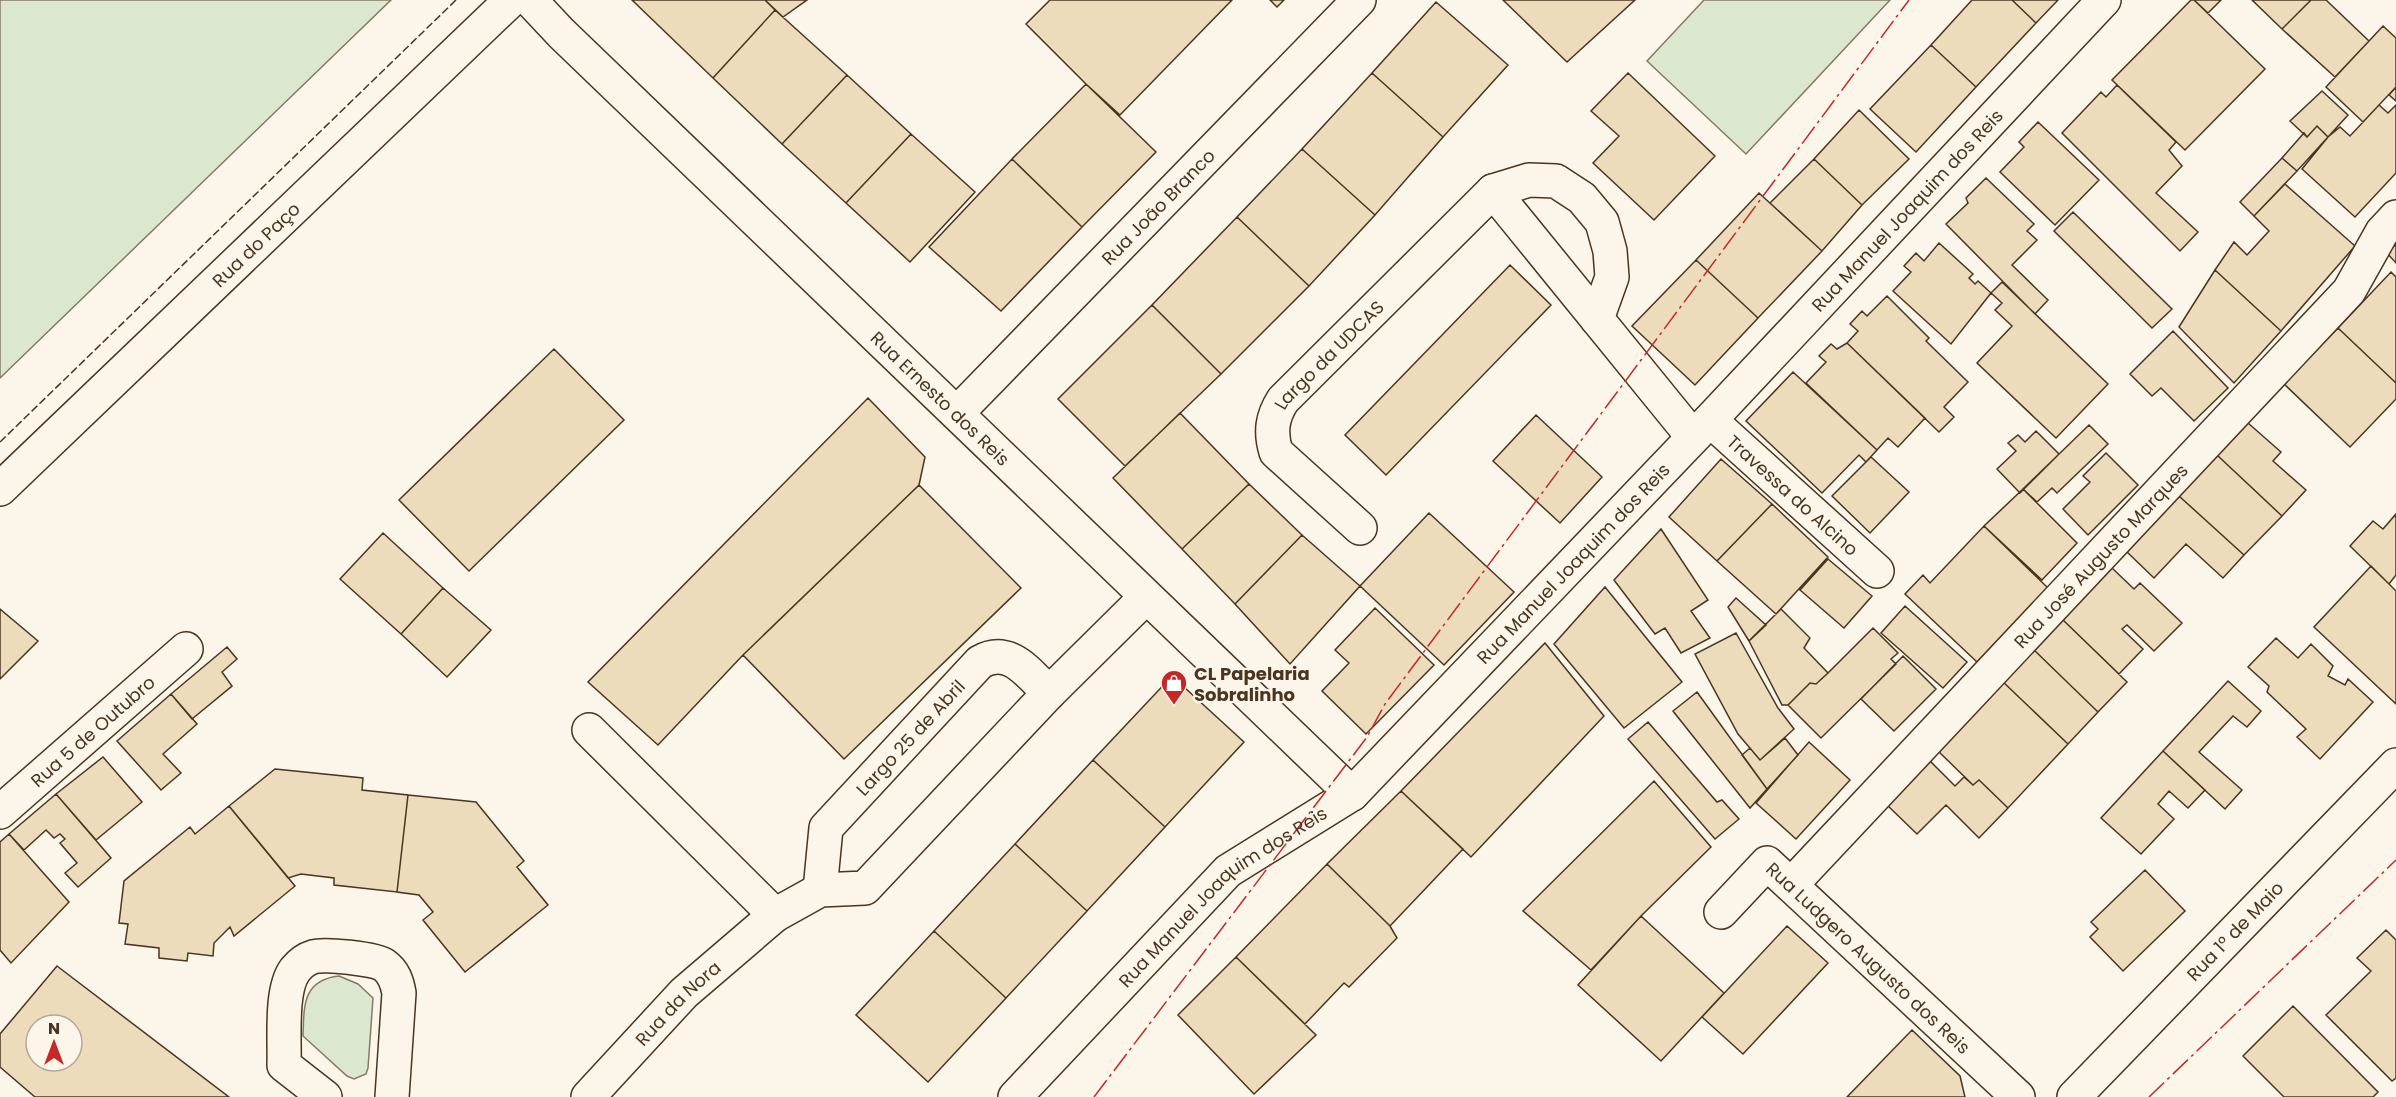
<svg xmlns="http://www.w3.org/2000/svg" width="2396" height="1097" viewBox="0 0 2396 1097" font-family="Poppins,sans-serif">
  <rect width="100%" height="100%" fill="#fbf6e9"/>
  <path fill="#dce7d0" stroke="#887966" stroke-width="1.5" d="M0,0h391l-391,378z
    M1704,0h186l-144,154 -99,-93z
    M339,976l19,8 15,14 -5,70 -2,6 -12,5 -7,-3 -44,-40c1,-29 -1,-56 36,-60z"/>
  <path fill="#ecdcbc" stroke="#4a3520" stroke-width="1.5" fill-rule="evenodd" d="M632,0h133l10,10 -62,68z
    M765,0h42l-24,17z
    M1050,0h182l-112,115 -34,-31 -60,-60z
    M1270,0h14l-7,7z
    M1503,0h132l-68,62z
    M1972,0h40l24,23 -60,64 -45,-42z
    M2012,0h46l-22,23z
    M2191,0h3l71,69 -80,81 -73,-70z
    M2194,0h27l-13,13z
    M2252,0h59l-29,29z
    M2311,0h15l43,41 -34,36 -53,-48z
    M1436,2l72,63 -65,72 -71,-64z
    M775,10l72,65 -65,69 -69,-66z
    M2383,26l13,12v49l-33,35 -37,-35z
    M1931,45l45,42 -60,65 -46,-43z
    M1372,73l71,64 -68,78 -73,-66z
    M1628,73l87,83 -61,64 -61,-57 26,-27 -28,-25z
    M847,75l64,59 -65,69 -64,-59z
    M1086,84l70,68 -74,75 -70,-68z
    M2117,85l59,57 -7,8 13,16 -26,27 42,39 -18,19 -118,-118 39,-41 5,5z
    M2396,87v14l-7,-6z
    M2322,91l26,24 -20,22 -11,-11 -10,11 -17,-16z
    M2379,105l9,8 8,-8v68l-41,44 -53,-48 26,-32 12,-10 10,9z
    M1859,110l50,49 -47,46 -48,-46z
    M2038,122l61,58 -44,45 -55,-53 24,-25 -5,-5z
    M2317,126l11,11 -31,34 -15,-13 22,-25 3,4z
    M911,134l64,58 -65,70 -64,-59z
    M1302,149l73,66 -66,71 -72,-69z
    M2282,158l15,13 -43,45 -14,-14z
    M1012,159l70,68 -81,84 -72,-64z
    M1814,159l48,46 -40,46 -52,-48z
    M1986,178l48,46 -7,7 10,9 -25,25 36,35 -13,14 -89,-90 22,-21 -2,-5z
    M2285,184l70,62 -74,85 -66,-61 19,-28 13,13 22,-24 -15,-15z
    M1759,193l63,58 -64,67 -62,-58z
    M2073,212l99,97 -20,19 -98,-97z
    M1237,217l72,69 -88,88 -69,-69z
    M1939,243l34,31 -4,4 6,6 3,-3 13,12 -40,51 -58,-53 18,-19 -7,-6 12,-13 8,8z
    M2396,244v19l-9,-10z
    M1696,260l62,58 -63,67 -63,-59z
    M1510,265l41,40 -165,170 -41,-40z
    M2215,270l66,61 -47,52 -55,-56z
    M2391,272l5,5v106l-58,-55z
    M2002,282l106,102 -52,54 -79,-75 35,-37 -17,-16 7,-7 -11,-10z
    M1887,296l42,42 -3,3 42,41 -24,25 10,10 -15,15 -92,-89 11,-12 -8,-7 12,-13 5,5z
    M1152,305l69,69 -96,92 -67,-67z
    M2338,328l58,55v16l-46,48 -66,-63z
    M2173,331l55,57 -34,33 -33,-33 -9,8 -22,-22z
    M1847,343l78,75 -27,29 -10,-9 -11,12 -71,-67 20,-21 -7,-6 12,-12 6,5z
    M554,349l70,71 -155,151 -70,-71z
    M1793,372l84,78 -11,12 -7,-7 -37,38 -76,-72z
    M868,398l57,59 -6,28 -176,170 -85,90 -70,-63z
    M1180,413l69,71 -67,65 -69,-71z
    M1536,415l66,62 -42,46 -67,-62z
    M2248,423l33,29 -8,9 33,29 -24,26 -65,-61z
    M2089,425l19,19 -51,49 -5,-5 -15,14 -14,-13z
    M2036,431l23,23 -39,39 -23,-24 19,-18 -8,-8 10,-8 7,7z
    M2106,453l32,32 -50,50 -25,-26 27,-27 -7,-6z
    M2217,455l65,61 -38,39 -65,-59z
    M1871,457l38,35 -39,41 -38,-37z
    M1721,459l51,45 -55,57 -48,-44z
    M1249,484l53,51 -67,69 -53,-55z
    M919,485l102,103 -177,171 -101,-104z
    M2023,489l54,54 -35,37 -58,-54z
    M2179,496l65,59 -21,23 -37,-34 -32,34 -27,-26z
    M1772,504l56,53 -52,57 -59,-53z
    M1429,513l85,79 -70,73 -84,-79z
    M2396,514v61l-7,9 -39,-38 23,-25 10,8z
    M1984,526l64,62 -71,74 -72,-68 18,-19 7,8z
    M1661,529l47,71 -17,11 19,27 -29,15 -16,-25 -10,6 -41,-54z
    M383,533l60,55 -42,46 -61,-55z
    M1302,535l58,51 -70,78 -55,-60z
    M1828,559l44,37 -28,32 -44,-38z
    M2371,566l25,25v113l-82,-77z
    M2112,568l22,21 6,-6 42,40 -28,28 -27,-26 -5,4 21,20 -24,25 -57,-55z
    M1605,587l77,95 -58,46 -70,-84z
    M443,588l48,42 -44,47 -46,-43z
    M1736,598l30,27 -17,16 -21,-34z
    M1905,606l62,56 -24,26 -62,-55z
    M1375,608l59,57 -68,69 -44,-43 27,-28 -14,-13z
    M0,609l38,32 -38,38z
    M1781,609l29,29 -6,10 24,25 -12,11 -6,-1 -22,22h-6l-33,-64z
    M2062,619l65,63 -29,30 -66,-64z
    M1873,628l25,25 -7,6 5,5 -75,74 -33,-33 22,-22 6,1 12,-11z
    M1736,633l42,75 16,21 -34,31 -22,-26 -43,-80z
    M2276,638l22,20 13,-14 22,22 -5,10 17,9 3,-6 25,23 -53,57 -23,-22 9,-8 -39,-37 2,-6 -21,-19z
    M1545,643l59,73 -133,141 -70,-66z
    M227,647l10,12 -15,13 10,14 -40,33 -21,-25z
    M2032,648l66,64 -30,32 -67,-64z
    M1903,656l33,33 -42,42 -33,-32z
    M1172,676l72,66 -79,85 -72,-67z
    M2001,680l67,64 -60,64 -29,-28 -6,5 -37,-36z
    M2228,681l33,30 -14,16 -14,-11 -34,36 43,38 -17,19 -62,-58z
    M1697,692l70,97 -17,19 -77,-97z
    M171,694l26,30 -34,30 18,19 -20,17 -44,-49z
    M1648,722l69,80 5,-2 17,19 -24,20 -87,-100z
    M1785,738l13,17 -31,34 -25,-34 8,-7 10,12z
    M1809,742l41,38 -54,59 -40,-36z
    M2163,751l42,39 -17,18 -19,-17 -11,13 16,15 -33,35 -40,-36z
    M103,757l39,45 -46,38 -40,-46z
    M1093,760l72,67 -78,84 -72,-67z
    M1929,760l26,26 9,-9 9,8 6,-5 29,28 -29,30 -33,-33 -29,29 -31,-30z
    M275,769l88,9 -1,12 46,5 -11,97 -63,-7v-7l-33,-4 -13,4 -59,-72z
    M1654,781l57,66 -70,69 -50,54 -68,-59z
    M1401,791l62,58 -73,77 -63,-62z
    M56,794l55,64 -33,29 -13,-14 12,-10 -17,-20 5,-4 -5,-5 -6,4 -8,-8 -22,20 -15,-16z
    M408,795l68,7 48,59 -7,6 31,38 -83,67 -42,-52 10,-8 -14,-17 -22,-3z
    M229,806l66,80 -61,50 -4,-9 -16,16 -1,13 -25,-3 -1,8 -28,-3v-10l-34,-4 3,-20 -9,-1 5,-42 66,-54 5,7z
    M9,834l60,68 -58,61 -11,-13v-108z
    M1015,844l72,67 -81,87 -72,-67z
    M1327,864l63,62 7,12 -48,49 -5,-4 -39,41 -69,-67z
    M2145,870l40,41 -62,60 -33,-34 8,-8 -7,-7z
    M1641,916l83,77 -63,68 -83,-76z
    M1787,926l41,37 -85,91 -41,-37z
    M2386,930l10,10v138l-4,3 -66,-66 45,-44 -14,-13z
    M934,931l72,67 -78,84 -72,-67z
    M1236,957l80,78 -62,59 -76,-79z
    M57,966l172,131h-194l-35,-30v-33zM36,1025h36v36h-36z
    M2293,1006l85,86 -5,5h-89l-41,-41z
    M1912,1030l48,46 5,21h-118z"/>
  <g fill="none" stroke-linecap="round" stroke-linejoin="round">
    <g stroke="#4a3520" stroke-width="36">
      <g id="minor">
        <path id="s1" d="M530,0l31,33 791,761"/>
        <path d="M1493,191l36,-11 27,1 26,17 20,24 8,29 2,26 -15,42"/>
        <path id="s2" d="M957,413l402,-413"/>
        <path id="s3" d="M1710,420l167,151"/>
        <path id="s4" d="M0,489l511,-489"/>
        <path id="s5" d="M1360,528l-84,-76c-6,-20 -4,-35 7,-52l210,-209 200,246"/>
        <path d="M589,730l186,185"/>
        <path id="s6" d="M0,812l186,-163"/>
        <path id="s7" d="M1791,885l558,-594 33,-59 14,-15"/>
        <path id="s8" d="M820,890l6,-62 154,-166c30,-17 49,12 69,31"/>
        <path id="s9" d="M1721,912l46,-49 251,234"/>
        <path d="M325,1097l-41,-32c1,-25 -4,-75 11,-95 4,-5 11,-11 18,-13 9,-4 63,2 71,8 10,7 13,17 15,28l-7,104"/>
        <path id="s10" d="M588,1097l96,-104 91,-78 45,-25 45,-2 184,-195 97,-96"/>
        <path id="s11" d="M1015,1097l213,-226 124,-77 358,-374 394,-420"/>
        <path d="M2074,1097l322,-332"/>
      </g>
    </g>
    <use href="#minor" stroke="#fbf6e9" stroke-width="33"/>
    <path stroke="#4a3520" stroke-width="1.5" stroke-dasharray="8 3" stroke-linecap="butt" d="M0,442l456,-442"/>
    <path stroke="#c62828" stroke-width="1.5" stroke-dasharray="21 4.5 3 4.5" stroke-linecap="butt" d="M1094,1097l273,-360 18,-33 524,-704
      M2149,1097l247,-237"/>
  </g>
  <defs>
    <g id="shop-pin" transform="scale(1.35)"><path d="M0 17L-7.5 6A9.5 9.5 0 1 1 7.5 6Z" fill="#c62828" stroke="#fbf6e9"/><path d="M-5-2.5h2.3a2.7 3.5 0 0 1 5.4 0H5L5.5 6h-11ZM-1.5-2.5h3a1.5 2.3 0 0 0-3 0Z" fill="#fff"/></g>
  </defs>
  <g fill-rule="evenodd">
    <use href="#shop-pin" x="1174" y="683"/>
  </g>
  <g text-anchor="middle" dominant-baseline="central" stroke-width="4.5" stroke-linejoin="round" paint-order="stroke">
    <g font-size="18" fill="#4a3520" stroke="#fbf6e9">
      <text stroke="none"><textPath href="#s2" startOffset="288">Rua João Branco</textPath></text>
      <text stroke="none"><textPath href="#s11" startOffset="1262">Rua Manuel Joaquim dos Reis</textPath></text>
      <text stroke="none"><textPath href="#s4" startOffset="354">Rua do Paço</textPath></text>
      <text stroke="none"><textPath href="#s5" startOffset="232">Largo da UDCAS</textPath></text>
      <text stroke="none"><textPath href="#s1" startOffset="572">Rua Ernesto dos Reis</textPath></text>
      <text stroke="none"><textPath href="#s3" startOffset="112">Travessa do Alcino</textPath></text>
      <text stroke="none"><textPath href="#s7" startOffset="452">Rua José Augusto Marques</textPath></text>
      <text stroke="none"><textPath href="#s11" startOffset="776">Rua Manuel Joaquim dos Reis</textPath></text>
      <text stroke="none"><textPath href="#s6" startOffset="123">Rua 5 de Outubro</textPath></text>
      <text stroke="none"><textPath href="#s8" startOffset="186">Largo 25 de Abril</textPath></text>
      <text stroke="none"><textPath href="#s11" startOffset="290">Rua Manuel Joaquim dos Reis</textPath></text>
      <text transform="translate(2235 931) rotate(-46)">Rua 1º de Maio</text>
      <text stroke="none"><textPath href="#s9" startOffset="206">Rua Ludgero Augusto dos Reis</textPath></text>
      <text stroke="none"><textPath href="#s10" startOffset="130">Rua da Nora</textPath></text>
    </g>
    <g font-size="18" font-weight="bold" fill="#4a3520" stroke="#fbf6e9" text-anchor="start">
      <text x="1194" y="673">CL Papelaria<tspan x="1194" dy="21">Sobralinho</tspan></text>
    </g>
  </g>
  <g transform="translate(54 1043)"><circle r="28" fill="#fbf6e9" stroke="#b4a999" stroke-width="1.5"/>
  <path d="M0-4.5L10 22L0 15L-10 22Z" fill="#c62828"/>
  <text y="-9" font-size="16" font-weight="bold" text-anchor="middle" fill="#4a3520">N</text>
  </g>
</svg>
